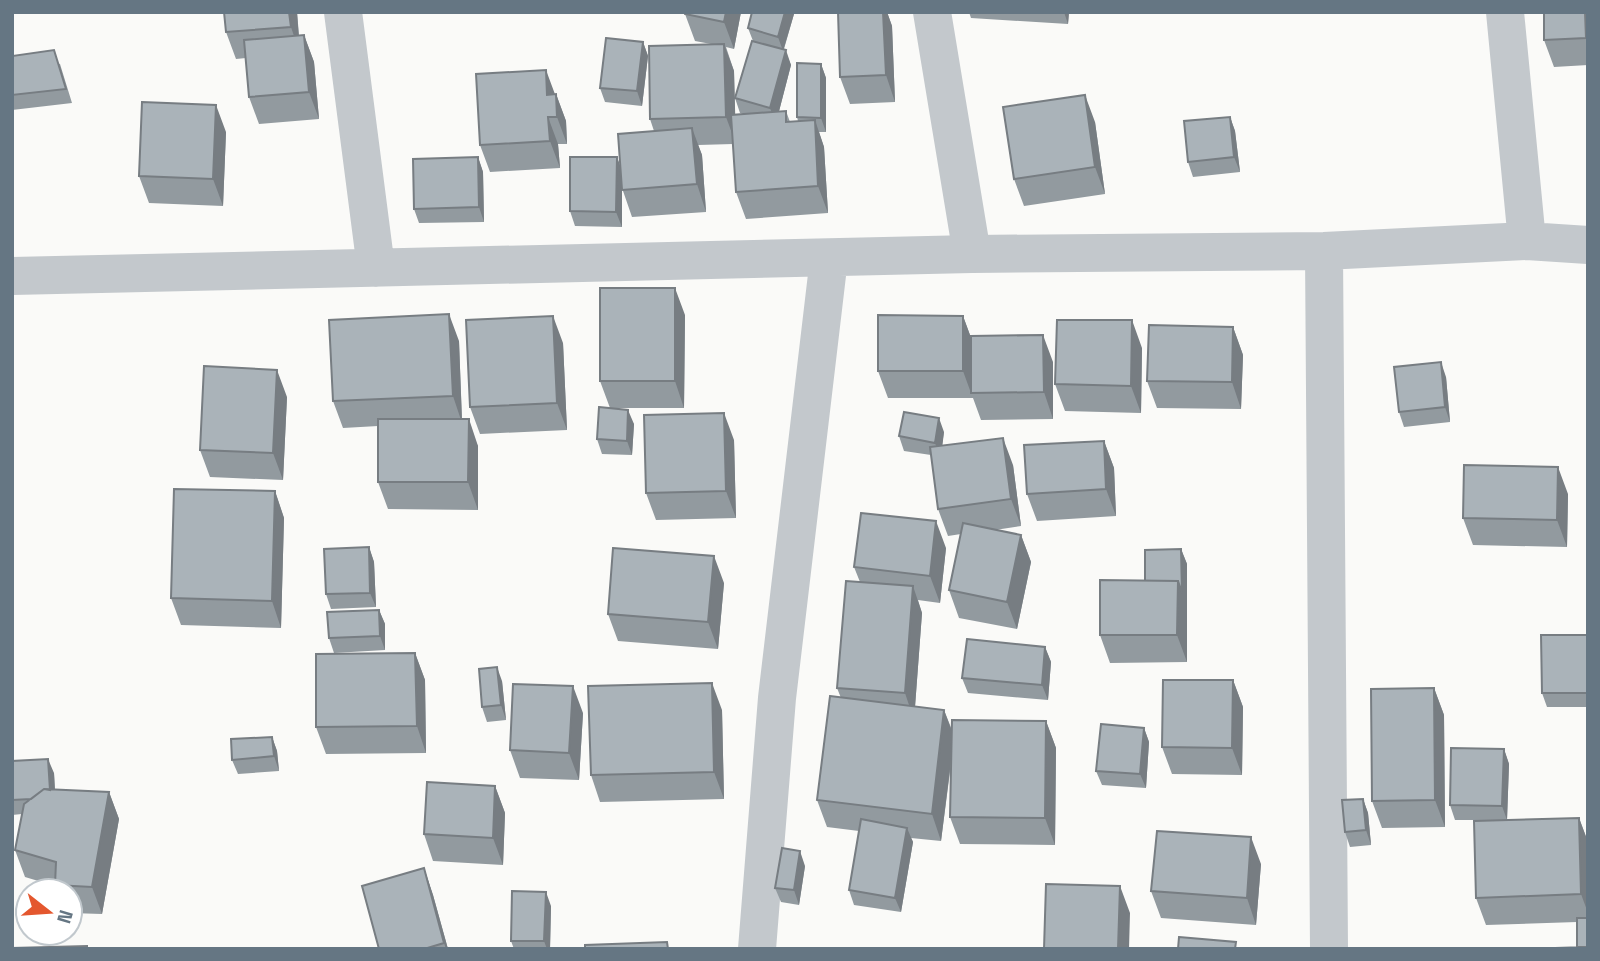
<svg xmlns="http://www.w3.org/2000/svg" width="1600" height="961" viewBox="0 0 1600 961" font-family="'Space Grotesk',sans-serif">
  <rect width="100%" height="100%" fill="#fafaf8"/>
  <g fill="none" stroke-linecap="round" stroke-linejoin="round">
    <path stroke="#c3c8cc" stroke-width="38" d="M343,12l33,256
      M932,12l40,242
      M1505,12l22,229
      M1324,251l5,698
      M12,276l960,-22 352,-3 203,-10 61,4
      M757,949l20,-251 52,-440"/>
  </g>
  <path fill="#929a9f" d="M297,12l2,23h5l10,27 5,57 -60,5 -10,-27 -3,-39 -10,1 -10,-27z
    M741,12l-7,37 -8,-2 8,24 1,44 9,-1 -4,-1 -5,-15 18,-57 -5,-13 4,-16h41l1,2 -10,35 7,16 -12,46h7l4,11 8,-1 -1,-4 24,-53 5,14v54h-7l5,15 4,66 -82,6 -10,-27 -3,-48 -35,1 4,10 4,57 -74,5 -10,-29v39l-47,-1 -5,-15 47,-54 3,9 34,-35 -4,-12 61,-75 -16,-3 -10,-27z
    M838,12h49l5,14 3,76 -45,2 -10,-27z
    M969,12h100l-1,12 -97,-6z
    M1588,12v53l-34,2 -10,-27z
    M643,42l5,14 -6,50 -37,-4 -5,-14z
    M12,56l48,8 12,39 -60,7z
    M555,94h1l10,27 1,23h-9l2,24 -70,4 -10,-27z
    M1230,117l5,14 5,41 -47,5 -5,-15z
    M1095,122l10,72 -81,12 -10,-27z
    M226,132l-3,74 -74,-3 -10,-27z
    M478,157l5,15 1,50 -65,1 -5,-14z
    M685,315l-1,93h-73l23,16 -2,31 -30,-1 -5,-15 13,-31 -10,-27z
    M963,316l8,22 82,24v57l-72,1 -8,-22h-85l-10,-27z
    M1233,327l10,28 -2,54 -84,-1 -10,-27z
    M459,341l3,78 16,27v64l-90,-1 -10,-27v-56l-35,2 -10,-27z
    M563,343l4,87 -87,4 -10,-27z
    M1142,348l-1,65 -76,-2 -10,-27z
    M1446,377l4,45 -46,5 -5,-15z
    M287,397l-4,83 -73,-3 -10,-27z
    M944,432l-2,13 71,20 8,61 -26,4 26,5 10,27 -14,67 -58,-11 -10,-28 12,-56 -13,2 -10,-27 -7,-54 -27,-4 -5,-15z
    M734,440l2,78 -80,2 -10,-27z
    M1104,441l10,27 2,48 -79,5 -10,-27z
    M275,491l9,27 -3,110 -100,-3 -10,-27z
    M1568,494l-1,53 -94,-2 -10,-27z
    M369,547l5,15 2,45 -45,2 -5,-15z
    M946,548l-6,55 -22,-3 4,13 -7,94 29,3 8,20 94,-9 10,27 -1,97 -95,-1 -10,-27 1,-53 -10,77 -30,-3 2,4 -12,70 -47,-7 -5,-15 10,-59 -32,-4 -10,-27 24,-102 -4,-10 23,-106 -6,-15z
    M1181,549l6,15v98l-77,1 -10,-28 45,-54z
    M724,583l-6,66 -100,-8 -10,-27z
    M379,610l6,14v26l-51,3 -5,-15z
    M1588,635v72h-41l-5,-14z
    M1045,647l6,15 -3,38 -80,-7 -6,-15z
    M415,653l10,27 1,73 -100,1 -10,-27z
    M1233,680l10,27 -1,68 -70,-1 -10,-27z
    M502,681l4,39 -19,2 -5,-15z
    M1434,688l10,27 1,112 -63,1 -10,-27z
    M722,710l2,89 -124,3 -9,-27z
    M583,713l-4,67 -59,-2 -10,-28z
    M1144,728l5,14 -3,46 -44,-3 -6,-14z
    M272,737l5,14 2,20 -41,3 -6,-14z
    M1504,749l5,15 -2,56 72,-2 9,24v107l-11,-2v-25l-91,3 -10,-27 22,-78h-43l-5,-15z
    M12,761l42,12 1,17 54,2 10,27 -17,95 -32,-1v-22h-13l-2,-5 -30,-9 -10,-27 7,-36 -10,1z
    M495,786l10,27 -2,52 -70,-4 -9,-27z
    M1363,799l5,14 3,32 -21,2 -5,-15z
    M1261,864l-5,61 -95,-7 -10,-27z
    M805,866l-6,39 -18,-3 -6,-14z
    M424,868l9,27 15,54h-69z
    M551,906l-1,43h-36l-3,-8z"/>
  <path fill="#777d82" d="M289,12h8l3,42 -9,-27z
    M726,12h15l-7,37 -10,-27z
    M785,12h8l1,2 -11,37 -5,-14z
    M883,12h4l5,14 3,76 -9,-27z
    M1064,12h5l-1,12z
    M1585,12h3v31l-2,-5z
    M304,35l10,27 5,57 -10,-27z
    M643,42l5,14 -6,50 -5,-15z
    M724,44l10,27 2,73 -10,-27z
    M786,50l5,15 -15,58 -6,-15z
    M821,64l5,14v54l-5,-14z
    M546,70l10,27 -9,-2z
    M556,94l10,27 1,23 -10,-27z
    M1085,95l10,27 10,72 -10,-27z
    M216,105l10,27 -3,74 -10,-27z
    M548,117l10,27 2,24 -10,-27z
    M1230,117l5,14 5,41 -6,-15z
    M815,120l9,27 4,66 -10,-27z
    M692,128l10,27 4,57 -9,-28z
    M478,157l5,15 1,50 -5,-15z
    M617,157l5,14v56l-6,-15z
    M675,288l10,27 -1,93 -9,-27z
    M449,314l10,27 3,82 -9,-27z
    M553,316l10,27 4,87 -10,-27z
    M963,316l10,27 -2,50 -8,-22z
    M1132,320l10,28 -1,65 -10,-27z
    M1233,327l10,28 -2,54 -9,-27z
    M1043,335l10,27v57l-9,-27z
    M1441,362l5,15 4,45 -5,-15z
    M277,370l10,27 -4,83 -10,-27z
    M628,410l6,14 -2,31 -5,-14z
    M724,413l10,27 2,78 -10,-27z
    M939,418l5,14 -3,25 -6,-14z
    M469,419l9,27v64l-10,-28z
    M1003,438l10,27 8,61 -10,-27z
    M1104,441l10,27 2,48 -10,-27z
    M1558,467l10,27 -1,53 -10,-27z
    M275,491l9,27 -3,110 -9,-27z
    M936,521l10,27 -6,55 -10,-27z
    M1021,535l10,27 -14,67 -10,-27z
    M369,547l5,15 2,45 -6,-14z
    M1181,549l6,15v98l-10,-27 1,-54z
    M714,556l10,27 -6,66 -10,-27z
    M913,586l9,27 -8,107 -9,-27z
    M379,610l6,14v26l-5,-14z
    M1045,647l6,15 -3,38 -6,-15z
    M415,653l10,27 1,73 -9,-27z
    M497,667l5,14 4,39 -5,-15z
    M1233,680l10,27 -1,68 -10,-27z
    M712,683l10,27 2,89 -10,-27z
    M573,686l10,27 -4,67 -10,-27z
    M1434,688l10,27 1,112 -10,-27z
    M944,710l10,27 -13,104 -9,-27z
    M1046,721l10,27 -1,97 -10,-27z
    M1144,728l5,14 -3,46 -6,-14z
    M272,737l5,14 2,20 -5,-15z
    M1504,749l5,15 -2,56 -5,-14z
    M48,759l6,14 2,39 -5,-14z
    M495,786l10,27 -2,52 -10,-27z
    M109,792l10,27 -17,95 -10,-27z
    M1363,799l5,14 3,32 -5,-15z
    M1579,818l9,24v71l-7,-19z
    M907,828l6,14 -12,70 -6,-14z
    M1251,837l10,27 -5,61 -9,-27z
    M800,851l5,15 -6,39 -5,-15z
    M424,868l9,27 15,54h-2l-2,-6z
    M1120,886l10,27 -1,36h-11z
    M546,892l5,14 -1,43h-3l-3,-8z"/>
  <path fill="#aab3b9" stroke="#777d82" stroke-width="2" d="M224,12h65l2,15 -65,5z
    M685,12h41l-2,10 -39,-8z
    M752,12h33l-7,25 -30,-9z
    M838,12h45l3,63 -46,2z
    M1544,12h41l1,26 -42,2z
    M304,35l5,57 -60,5 -5,-57z
    M606,38l37,4 -6,49 -37,-3z
    M752,41l34,9 -16,58 -35,-10z
    M724,44l2,73 -76,2 -1,-73z
    M54,50l12,39 -54,6v-39z
    M797,63l24,1v54l-24,-1z
    M546,70l1,25 9,-1 1,23h-9l2,24 -70,4 -4,-71z
    M1085,95l10,72 -81,12 -11,-72z
    M142,102l74,3 -3,74 -74,-3z
    M786,111v11l29,-2 3,66 -82,6 -5,-77z
    M1230,117l4,40 -46,5 -4,-41z
    M692,128l5,56 -75,6 -4,-56z
    M478,157l1,50 -65,2 -1,-50z
    M570,157h47l-1,55 -46,-1z
    M600,288h75v93h-75z
    M449,314l4,82 -120,5 -4,-81z
    M878,315l85,1v55h-85z
    M553,316l4,87 -87,4 -4,-87z
    M1057,320h75l-1,66 -76,-2z
    M1149,325l84,2 -1,55 -85,-1z
    M1043,335l1,57 -73,1v-57z
    M1441,362l4,45 -46,5 -5,-45z
    M204,366l73,4 -4,83 -73,-3z
    M599,407l29,3 -1,31 -30,-2z
    M904,412l35,6 -4,25 -36,-7z
    M724,413l2,78 -80,2 -2,-78z
    M378,419h91l-1,63h-90z
    M1003,438l8,61 -73,10 -8,-62z
    M1104,441l2,48 -79,5 -3,-49z
    M1464,465l94,2 -1,53 -94,-2z
    M174,489l101,2 -3,110 -101,-3z
    M861,513l75,8 -6,55 -76,-9z
    M963,523l58,12 -14,67 -58,-12z
    M369,547l1,46 -44,1 -2,-45z
    M613,548l101,8 -6,66 -100,-8z
    M1181,549l1,44 -4,-12h-33v-31z
    M1100,580l78,1 -1,54h-77z
    M846,581l67,5 -8,107 -68,-5z
    M379,610l1,26 -51,2 -2,-26z
    M1541,635h47v58h-46z
    M967,639l78,8 -3,38 -80,-7z
    M415,653l2,73 -101,1v-73z
    M497,667l4,38 -19,2 -3,-38z
    M1163,680h70l-1,68 -70,-1z
    M712,683l2,89 -123,3 -3,-89z
    M513,684l60,2 -4,67 -59,-3z
    M1434,688l1,112 -63,1 -1,-112z
    M830,696l114,14 -12,104 -115,-14z
    M952,720l94,1 -1,97 -95,-1z
    M1101,724l43,4 -4,46 -44,-3z
    M272,737l2,19 -42,4 -1,-21z
    M1451,748l53,1 -2,57 -52,-1z
    M48,759l2,31 -6,-1 -13,10 -19,1v-39z
    M427,782l68,4 -2,52 -69,-4z
    M44,789l65,3 -17,95 -37,-2 1,-23 -41,-12 9,-46z
    M1363,799l3,31 -21,2 -3,-32z
    M1579,818l2,76 -105,4 -2,-77z
    M861,819l46,9 -12,70 -46,-8z
    M1157,831l94,6 -4,61 -96,-7z
    M782,848l18,3 -6,39 -19,-2z
    M424,868l20,75 -20,6h-45l-17,-63z
    M1046,884l74,2 -2,63h-74z
    M512,891l34,1 -2,49h-33z
    M1577,918h11v31h-3v-2h-8z
    M1179,937l57,5 -1,7h-57z
    M667,942l1,7h-83v-4z
    M87,946v3h-75v-1z
    M1585,947v2h-64z"/>
  <rect width="1600" height="961" fill="none" stroke="#657683" stroke-width="28"/>
  <g transform="translate(49 912) rotate(107)"><circle r="33" fill="#ffffff" stroke="#c1c8cd" stroke-width="2"/>
  <path d="M0-5L12 26L0 18L-12 26Z" fill="#e4572e"/>
  <text y="-10" font-size="19" font-weight="bold" text-anchor="middle" fill="#657683">N</text>
  </g>
</svg>
